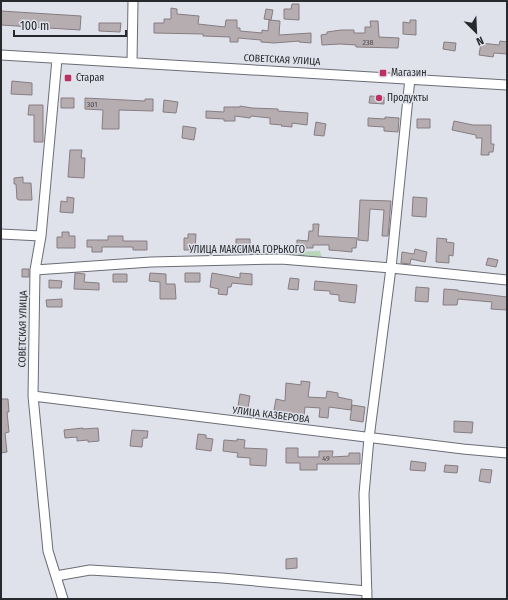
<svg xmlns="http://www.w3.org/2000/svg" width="508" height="600" viewBox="0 0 508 600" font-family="'Fira Sans Condensed',sans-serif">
  <defs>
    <pattern id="forest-firs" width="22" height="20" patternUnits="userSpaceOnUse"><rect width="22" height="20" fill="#b7d6bc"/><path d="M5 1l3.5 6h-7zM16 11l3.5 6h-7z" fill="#9db8a2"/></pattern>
  </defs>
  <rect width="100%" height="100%" fill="#dfe2eb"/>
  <path fill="url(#forest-firs)" d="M320,251l2,7h-72l-1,-5z"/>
  <path fill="#b6adb1" stroke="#867d82" d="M292,4h7v16l-15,-1v-10h7z
    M171,8l6,1v5l22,2 -1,8 27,3 1,-7h11v8h3v3l22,2v-3l6,1 1,-11 11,1 -1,14 32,-2v10l-12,-1v-1l-25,2 -13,-1v-2l-23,-2v4h-8v-5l-27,-1v-2l-49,-1v-10h10v-4h7z
    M266,9l7,1 -2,10 -7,-1z
    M1,11l80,5 -1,14 -79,-5z
    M410,20h6v15l-13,-1v-12l7,1z
    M370,21h8l1,16 20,1 -1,10 -42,-1v-2l-16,-1 -18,1 -1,-10 6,-1v-2l14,-2h13v3h11v-6h6z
    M99,23h22l-1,9 -21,-1z
    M500,41l7,1v12l-13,-1 -1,4 -14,-2 2,-12 18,2z
    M444,42l12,1 -1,8 -12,-2z
    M12,81l20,2v12l-21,-1z
    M370,96l14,1v7l-15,-1z
    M61,98h13v10h-13z
    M85,98l60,3v-2h8v12l-34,-1v19h-17l1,-19 -18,-1z
    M164,100l14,2 -2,11 -13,-1z
    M29,105h14v37h-9v-27h-6z
    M240,106l12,2 26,1v2l30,2 -1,12 -15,-2v4l-11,-1 1,-1 -12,-1v-6l-19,-2 -1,2 -15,-2v5h-11v-2l-18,-1v-7l18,1v-5h16z
    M385,117l14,1 -1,14 -14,-1v-4l-16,-1v-8l17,1z
    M417,119h13v9h-13z
    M454,121l19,4h18v19h3l-1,8h-4v3h-8l1,-17h-6v-3l-24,-5z
    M316,122l10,2 -2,12 -10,-1z
    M183,126l13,2 -2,12 -12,-2z
    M70,150h12l-1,8h4l-1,20 -16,-1z
    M23,177v6h8l1,17h-13l-2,-1 -1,-15h-2v-6z
    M67,197l7,1 -1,15 -13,-1 1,-11 6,1z
    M413,197l14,1 -1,19 -14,-1z
    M360,200l31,1 -3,35h-6l2,-26 -14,-1 -2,32 -10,-1z
    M313,224h6l-1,12 39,2 -1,10h-4v4l-10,-1 -13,-1v-5h-16v3h-16v-8l11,1 1,-10h4z
    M62,232h7v4h6v12h-18v-11h5z
    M188,234h8l-1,16h-11v-12h4z
    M108,236h15v5h24v9h-14v-3h-31v5h-10v-5h-5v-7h21z
    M437,238l10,1 -1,3 8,1 -1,13 -4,-1v8l-13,-1z
    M236,239h14v10l-14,1z
    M415,249l12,3 -2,10 -14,-3 -1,5 -9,-1 1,-11 12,2z
    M488,258l10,2 -2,7 -10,-2z
    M22,269h7v8h-7z
    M75,273l10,1 -1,8 15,1v7l-25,-1z
    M150,273l16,1v10h9l1,15h-16v-17l-11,-1z
    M185,273h15v9h-15z
    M212,273l28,5v-5l12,1v11l-20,-2 -1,4h-3l-1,8 -9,-1 1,-5 -9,-2z
    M113,274h14v8h-14z
    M290,278l9,1 -1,11 -10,-1z
    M49,280l13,1 -1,7h-12z
    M315,281l42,4 -2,18 -16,-2v-6l-9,-1v-3l-16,-1z
    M416,287l13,1 -1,14 -13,-1z
    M444,289l14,1v1l49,6v13l-16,-1 1,-7 -34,-3 -1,6h-14z
    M62,299v8h-15l-1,-7z
    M301,381l9,1 -2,15 18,1 1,-7 11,2v4l14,3 -1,10 -22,-3 -1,11 -9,-1 1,-9 -15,-1 -1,9 -20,-2v-2l-10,-2 2,-11 9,2 1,-18 15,2z
    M240,394l10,2 -2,12 -10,-2z
    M1,399h7l1,13h-2l2,20 -4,1 2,19 -6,1z
    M352,405l13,2 -2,15 -13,-2z
    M454,421l19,1 -1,11 -18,-1z
    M83,428v1l15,-1 1,13 -11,1v-2l-11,1v-4l-12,1 -1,-8z
    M132,430l16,1 -1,7h-4l-1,9 -12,-1z
    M198,434l8,1v3l7,1 -2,12 -15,-2z
    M237,439l8,1 -1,8 23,1 -1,17 -16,-1v-7l-13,-1 1,-4 -15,-2 1,-11 13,1z
    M286,448h12v9h21v-6h14l-1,6 17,-1v-3h11v11h-43v6h-17v-7h-14z
    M411,461l15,2 -1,8 -15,-1z
    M445,465l13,1 -1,7 -13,-1z
    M481,469l11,1 -2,13 -11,-2z
    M297,558v10l-11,1v-10z"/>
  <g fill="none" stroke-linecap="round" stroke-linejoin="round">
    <g stroke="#6b6d75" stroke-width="11">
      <path id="minor" d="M1,55l506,30
        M57,59l-16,177 -6,34 -2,126 15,155 15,48
        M132,62l1,-61
        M1,234l40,2
        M35,270l116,-8 130,-3 110,9 116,12
        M33,396l430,53 44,4
        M56,576l34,-6 132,8 145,13
        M367,599l-3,-105 5,-56 22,-170 19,-190"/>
    </g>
    <use href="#minor" stroke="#fff" stroke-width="9"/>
  </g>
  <g fill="#bd3062" stroke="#dfe2eb" stroke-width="1.5">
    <rect x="379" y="69" width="8" height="8" rx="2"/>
    <rect x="64" y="74" width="8" height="8" rx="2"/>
    <circle cx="379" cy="98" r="4"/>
  </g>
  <g text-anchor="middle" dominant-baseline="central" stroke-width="3" stroke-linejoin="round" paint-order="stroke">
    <g font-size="8" fill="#4c4a4d">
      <text x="368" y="42">238</text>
      <text x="92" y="104">301</text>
      <text x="326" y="458">49</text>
    </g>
    <g font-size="10" fill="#28292c" stroke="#dfe2eb">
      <text transform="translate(282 60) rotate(3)">СОВЕТСКАЯ УЛИЦА</text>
      <text x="247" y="250">УЛИЦА МАКСИМА ГОРЬКОГО</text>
      <text transform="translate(23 329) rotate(-89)">СОВЕТСКАЯ УЛИЦА</text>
      <text transform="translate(271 415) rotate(7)">УЛИЦА КАЗБЕРОВА</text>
    </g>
    <g font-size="10" fill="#28292c" stroke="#dfe2eb" text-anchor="start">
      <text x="391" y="73">Магазин</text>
      <text x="76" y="78">Старая</text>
      <text x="387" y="98">Продукты</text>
    </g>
  </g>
  <rect width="508" height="600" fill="none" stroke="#28292c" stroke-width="4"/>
  <g transform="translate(476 32) rotate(156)" stroke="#dfe2eb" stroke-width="3" paint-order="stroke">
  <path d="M0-3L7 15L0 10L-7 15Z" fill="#28292c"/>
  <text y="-6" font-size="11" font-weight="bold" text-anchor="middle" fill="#28292c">N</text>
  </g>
  <path d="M14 30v6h112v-6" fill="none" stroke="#28292c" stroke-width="2"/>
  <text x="20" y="30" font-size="12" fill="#28292c" stroke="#dfe2eb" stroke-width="3" paint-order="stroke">100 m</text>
</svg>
